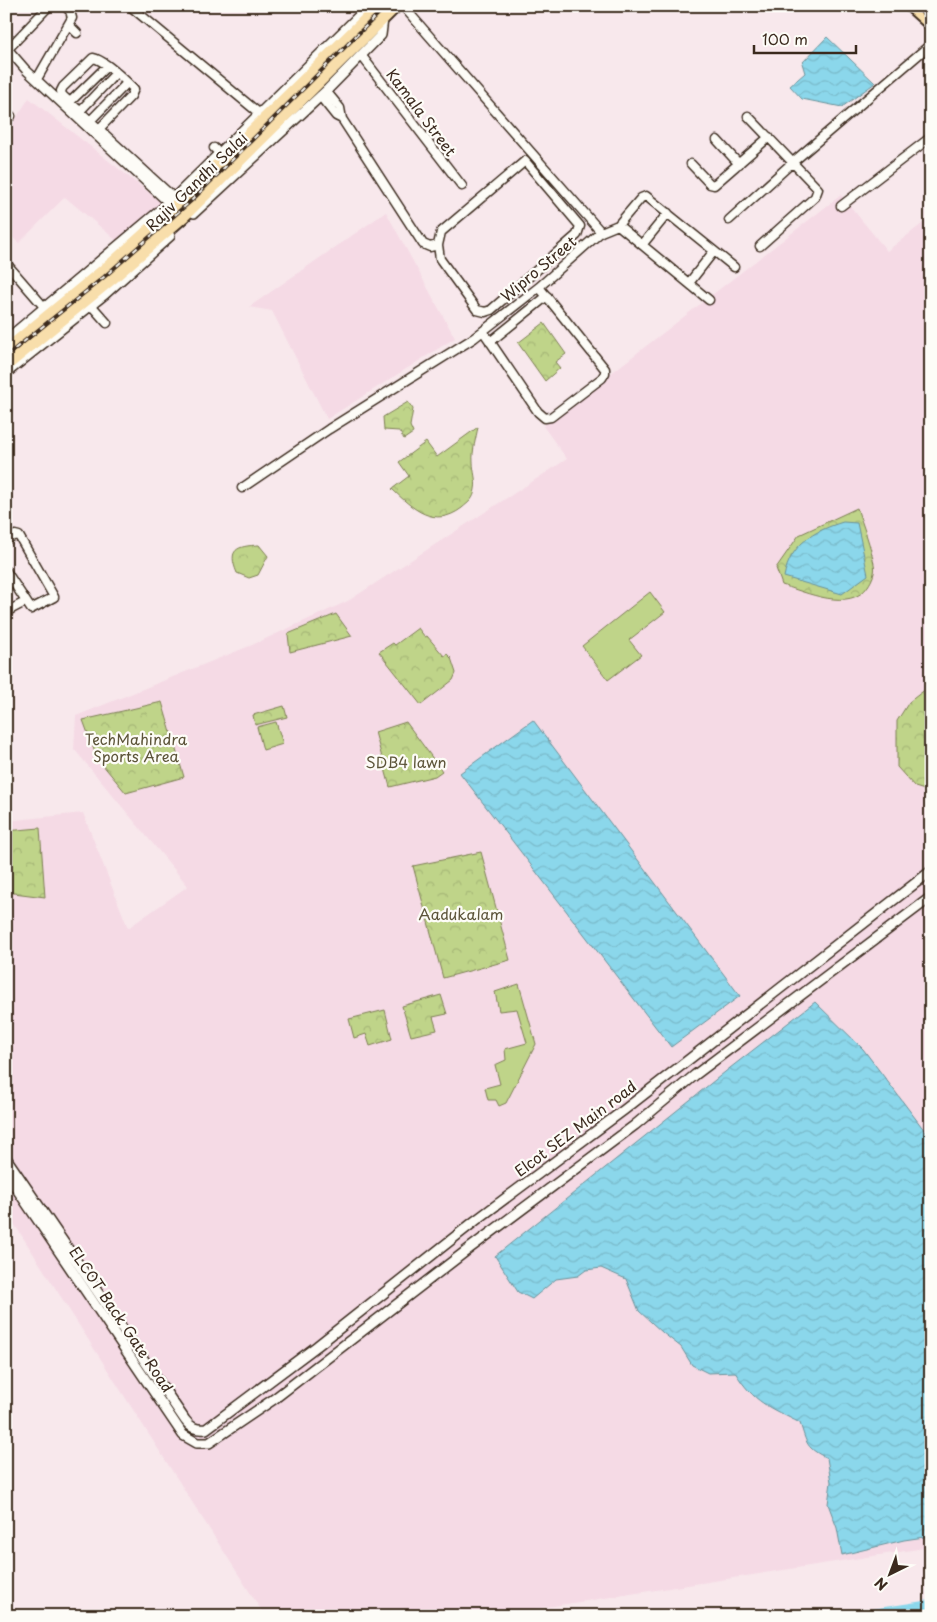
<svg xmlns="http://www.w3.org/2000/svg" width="937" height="1622" viewBox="0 0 937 1622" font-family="'Playpen Sans',sans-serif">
  <defs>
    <pattern id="park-crowns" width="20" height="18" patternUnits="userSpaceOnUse" patternTransform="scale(1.25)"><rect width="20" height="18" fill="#bfd489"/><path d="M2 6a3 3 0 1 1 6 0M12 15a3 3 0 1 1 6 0" fill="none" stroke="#a5b676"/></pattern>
    <pattern id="water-waves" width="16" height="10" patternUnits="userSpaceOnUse" patternTransform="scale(1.25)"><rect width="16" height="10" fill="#8bd7eb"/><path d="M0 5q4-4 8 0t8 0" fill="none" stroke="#79b9c9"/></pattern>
  </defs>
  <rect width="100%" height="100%" fill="#f8e8ec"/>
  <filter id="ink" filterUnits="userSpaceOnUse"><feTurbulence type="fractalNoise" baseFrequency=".02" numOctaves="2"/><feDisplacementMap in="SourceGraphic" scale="10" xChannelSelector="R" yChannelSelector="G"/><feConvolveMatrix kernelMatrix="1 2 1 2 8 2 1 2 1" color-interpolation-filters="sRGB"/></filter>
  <g filter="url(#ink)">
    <path fill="#f5dae5" d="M29,98l133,105 -45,38 -52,-44 -46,46 -13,-11v-98z
      M841,195l46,56 44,-34v1330l-442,69h-224l-259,-405v-390l77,-8 45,115 60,-42 -114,-137 2,-33 176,-71 96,-44 219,-142 -24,-33z
      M386,212l69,126 -128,81 -55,-108 -23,-4z"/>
    <path fill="#bfd489" stroke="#7d7f54" d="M650,592l15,20 -36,28 12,15 -33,25 -26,-34z
      M276,722l7,22 -20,6 -6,-23z
      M519,984l17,60 -30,59 -7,3 -3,-6h-8l-3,-12 15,-4 -5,-19 11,-5 -1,-11 22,-6 -10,-34 -18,2 -4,-19z"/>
    <path fill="url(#park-crowns)" stroke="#7d7f54" d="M544,323l22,31 -11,8 5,6 -15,13 -27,-38z
      M408,402l5,7 -3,17 3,7 -9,6 -5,-8 -15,-1 -1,-13z
      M478,427c-2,11 -6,24 -5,35 0,9 4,19 2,27 -1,10 -6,13 -13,19 -28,21 -49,1 -70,-19l17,-13 -10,-14 27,-20 11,15z
      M857,508c6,18 14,38 17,56 2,8 -2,16 -6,22 -17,27 -63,6 -86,-1l-6,-17 23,-33z
      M259,545l9,11 -10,19 -9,3 -12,-5c-10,-24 0,-27 22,-28z
      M336,614l16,22 -62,16 -2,-18z
      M418,628l7,9 2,-1 17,20 3,-2 4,4 5,15 -3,7 -32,25 -42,-53 14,-9 2,2z
      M931,685v107l-16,-5 -18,-20v-46l12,-19z
      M162,702l22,75 -58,16 -29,-35 -14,-38z
      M284,706l3,11 -32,8 -2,-10z
      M406,722l36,49 -7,5 -45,11 -15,-55z
      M40,828l5,69 -39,-5v-61z
      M481,852l29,108 -67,18 -30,-112z
      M441,995l6,19 -14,3 4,13 -26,6 -9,-30z
      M385,1010l7,29 -22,7 -4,-12 -12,4 -5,-19z"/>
    <path fill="url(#water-waves)" stroke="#6b9299" d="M827,37l48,46 -33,24 -40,-8 -12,-13 15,-13 -3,-10z
      M843,522l14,1 11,52 -26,19 -58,-17c6,-32 29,-46 59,-55z
      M533,720l207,276 -69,51 -211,-274z
      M815,1002l48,47 68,90v397l-27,4 -62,15 -5,-27 -9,-24 3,-22 -4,-24c-21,-10 -20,-14 -27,-35 -31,-16 -46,-20 -65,-51l-27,1 -16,-8 -11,-18 -18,-14 -24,-22 -13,-32 -25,-11 -15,2 -8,6 -22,3 -24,20 -14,-7 -23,-36 235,-188z"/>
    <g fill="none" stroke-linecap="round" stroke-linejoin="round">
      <path stroke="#8bd7eb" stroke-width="12" d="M866,1616l65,-10"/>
      <g stroke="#3b2a1e" stroke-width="11">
        <path id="minor" d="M130,6l130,108
          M358,6l6,6
          M403,6l198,226
          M69,25l8,8
          M6,47l20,23 146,136
          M8,49l41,-43
          M361,55l101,131
          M37,79l35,-61 -2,-7 -5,-5
          M326,91l14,17 2,11 81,125 7,3 8,-2 2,14 37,51 8,2 6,-2 86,-75 3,-9 -55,-65 -84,71 -3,13
          M320,96l16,20 6,3
          M70,102l37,-36
          M80,111l36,-38
          M6,112l5,4
          M748,116l70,73 -3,8 -55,49
          M90,121l37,-38
          M99,129l32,-33 3,-7c-9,-9 -29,-29 -41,-31l-30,29 -2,4 1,4 112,103
          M717,140l22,24
          M214,148l6,6
          M691,164l19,20 4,1 55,-48
          M841,206l90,-69
          M729,220l64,-58 138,-118
          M642,245l26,-32
          M6,263l39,45
          M689,283l25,-32
          M709,300l-91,-75 23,-27 5,-2 88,71
          M91,305l16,18
          M483,331l55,81 7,6 6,-1 51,-39 3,-5v-4l-66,-82
          M490,342l57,-46
          M242,488l87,-59 145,-91 65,-51 62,-55 17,-7
          M6,540l9,-5 4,1 35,61 -23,12 -25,-38
          M6,612l19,-10"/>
      </g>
      <g stroke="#3b2a1e" stroke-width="12">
        <path id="tertiary" d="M194,213l134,-124 53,-54 2,-16
          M6,340l163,-137 200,-197
          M6,373l99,-79 65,-58
          M6,1158l179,262c6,8 11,10 21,9l111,-83 158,-125 149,-111 307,-239
          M6,1173l177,262 14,8h12l65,-44 196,-151 165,-123 60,-50 236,-178"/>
      </g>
      <g stroke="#3b2a1e" stroke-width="15">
        <path id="primary" d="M910,6l21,19
          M6,350l107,-88 61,-55 205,-201
          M6,366l106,-87 72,-63 212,-210"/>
      </g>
      <use href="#minor" stroke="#fdfcf7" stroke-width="8"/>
      <use href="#tertiary" stroke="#fdfcf7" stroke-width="9"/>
      <use href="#primary" stroke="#f8deab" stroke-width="11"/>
      <g stroke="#3b2a1e" stroke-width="4">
        <path id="rail" d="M915,6l16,15
          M6,356l98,-79 88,-77 194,-194"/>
      </g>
      <use href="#rail" stroke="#fdfcf7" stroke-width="2" stroke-dasharray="5.5" stroke-linecap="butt"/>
    </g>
  </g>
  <g text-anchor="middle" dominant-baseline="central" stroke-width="4.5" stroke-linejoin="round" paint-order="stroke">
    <g font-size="15" fill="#3b2a1e" stroke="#fdfcf7">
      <text transform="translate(422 112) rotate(53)">Kamala Street</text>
      <text transform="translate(196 181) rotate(-44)">Rajiv Gandhi Salai</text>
      <text transform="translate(538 268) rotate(-40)">Wipro Street</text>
      <text transform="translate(575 1128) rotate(-37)">Elcot SEZ Main road</text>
      <text transform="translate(122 1319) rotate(56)">ELCOT Back Gate Road</text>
    </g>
    <g font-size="15" fill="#5c5439" stroke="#fdfcf7">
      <text x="136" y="738">TechMahindra<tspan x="136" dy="17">Sports Area</tspan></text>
      <text x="406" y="761">SDB4 lawn</text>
      <text x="461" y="913">Aadukalam</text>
    </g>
  </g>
  <rect width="937" height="1622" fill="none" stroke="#fdfcf7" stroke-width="25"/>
  <rect x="12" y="12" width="912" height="1597" fill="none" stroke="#3b2a1e" stroke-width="2" filter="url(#ink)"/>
  <g transform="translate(890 1574) rotate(222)" stroke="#fdfcf7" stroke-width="4" paint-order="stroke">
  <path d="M0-4L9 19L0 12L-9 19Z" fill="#3b2a1e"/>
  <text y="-8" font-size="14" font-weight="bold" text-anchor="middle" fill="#3b2a1e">N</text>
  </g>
  <path d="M754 45v8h102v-8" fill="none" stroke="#3b2a1e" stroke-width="2.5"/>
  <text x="762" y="45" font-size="15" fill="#3b2a1e" stroke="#fdfcf7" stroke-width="4" paint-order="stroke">100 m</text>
</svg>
